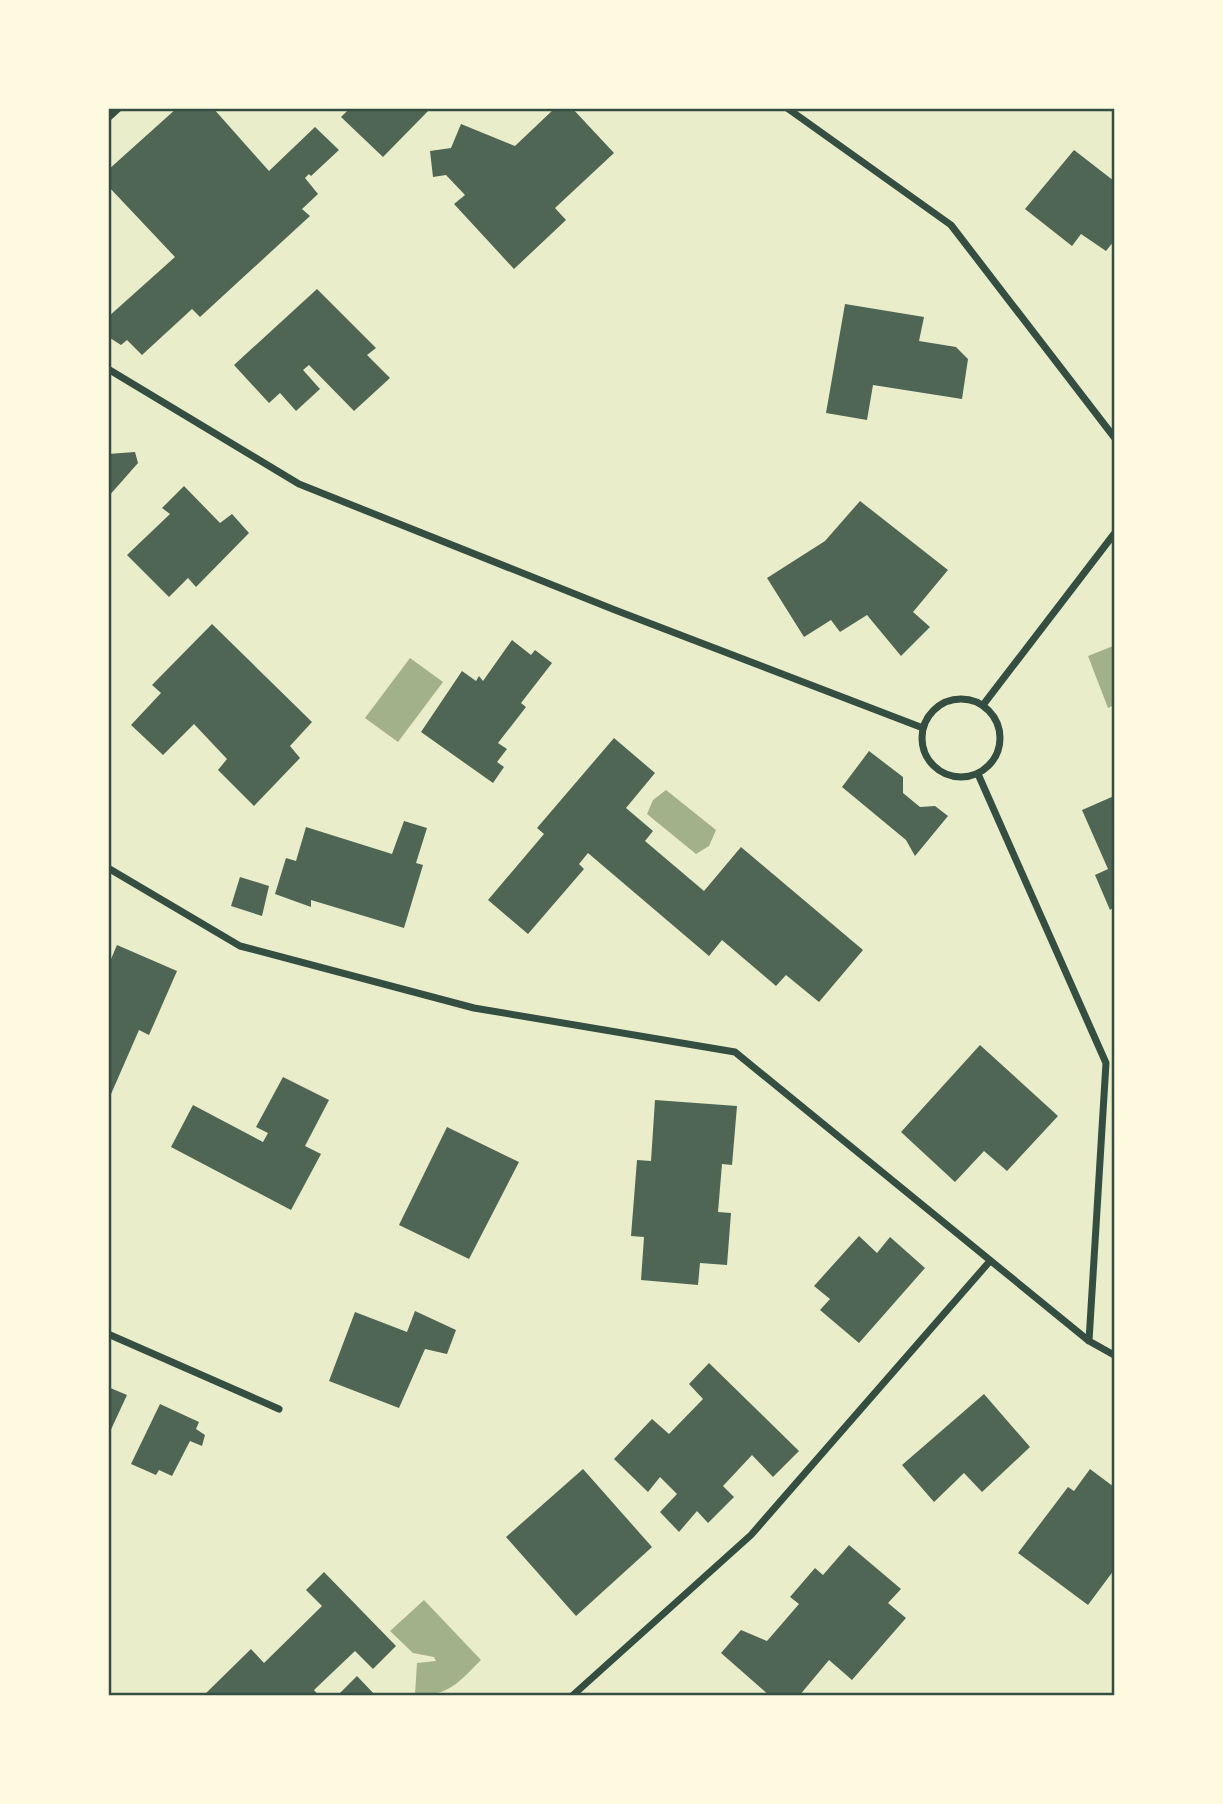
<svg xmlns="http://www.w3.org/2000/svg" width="1223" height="1804" viewBox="0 0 1223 1804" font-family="Figtree,sans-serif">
  <rect width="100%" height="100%" fill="#e9edc9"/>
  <path fill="#a3b18a" d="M1113,646l1,59 -6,3 -20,-52z
    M410,658l33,24 -45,60 -33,-24z
    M666,790l50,40 -7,16 -13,8 -49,-40 6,-14z
    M424,1600l57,60c-23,23 -32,36 -66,35l2,-32 19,-2 -2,-4 -21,-4 -23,-22z"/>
  <path fill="#4f6655" d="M177,108h36l56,63 46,-44 24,23 -28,26 -2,-2 -4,4 13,16 -16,15 8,7 -110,101 -8,-8 -50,46 -15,-15 -6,5 -11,-7 -2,-21 67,-60 -67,-71v-16z
    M350,108h81l-48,49 -42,-40z
    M555,108h17l42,45 -59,55 11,12 -52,49 -60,-65 11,-9 -19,-20 -13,2 -3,-26 21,-3 10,-24 54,22z
    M1074,150l40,31v60l-8,10 -25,-17 -9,12 -47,-37z
    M317,289l59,59 -9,7 23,23 -36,33 -45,-46 -6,5 17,19 -24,22 -16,-18 -11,10 -35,-38z
    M845,304l79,13 -5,24 37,6 12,12 -6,40 -89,-14 -6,35 -41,-7z
    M135,452l3,11 -30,34v-43z
    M184,486l36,37 12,-9 17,19 -53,54 -8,-9 -19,19 -42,-42 43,-41 -8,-6z
    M860,501l88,69 -35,42 17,15 -29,29 -34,-41 -27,17 -9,-12 -27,17 -37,-59 58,-37z
    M212,624l100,98 -22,24 10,12 -46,48 -36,-36 9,-11 -33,-35 -31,31 -32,-30 30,-32 -9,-8z
    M512,640l19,15 4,-5 17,13 -31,40 5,4 -28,36 9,6 -10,13 7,5 -11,16 -72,-51 41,-61 14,10 3,-5 4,5z
    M614,738l41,35 -29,35 27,23 -8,10 59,50 37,-44 122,103 -44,52 -33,-27 -10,11 -54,-46 -13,16 -121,-103 -9,11 5,5 -56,65 -40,-34 56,-66 -7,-6z
    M869,751l34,26v16l17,14 15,-1 13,10 -33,40 -9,-16 -64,-53z
    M1114,796v111l-4,3 -15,-35 13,-6 -26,-59z
    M404,821l23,7 -11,35 7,2 -19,63 -93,-28v7l-36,-13 11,-36 10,3 10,-34 86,27z
    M240,877l29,9 -7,30 -31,-10z
    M117,945l60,26 -28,64 -10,-5 -31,71v-135z
    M980,1045l78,71 -51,55 -23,-20 -29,31 -54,-50z
    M283,1077l46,23 -24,46 16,8 -30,56 -120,-63 22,-42 70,37 5,-9 -12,-6z
    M655,1100l82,6 -5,59 -10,-1 -4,48 13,1 -4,52 -27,-2 -2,22 -57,-5 3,-43 -13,-1 6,-76 14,1z
    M447,1127l72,35 -50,97 -70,-34z
    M859,1236l18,17 13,-16 35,31 -66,75 -39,-33 10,-11 -16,-13z
    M415,1311l41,19 -9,24 -22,-5 -26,59 -70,-27 26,-69 52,20z
    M709,1363l90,88 -26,26 -21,-22 -29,31 11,11 -26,26 -11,-12 -18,21 -19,-20 17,-18 -17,-17 -12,15 -34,-33 38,-40 17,15 34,-35 -14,-15z
    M108,1387l19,8 -19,41z
    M984,1394l46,53 -48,45 -18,-19 -30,29 -32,-37z
    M160,1404l39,18 -3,7 9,6 -3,11 -12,-5 -18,35 -13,-6 -3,5 -25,-11z
    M583,1469l69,78 -76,69 -70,-79z
    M1090,1469l24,18v83l-26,35 -70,-52 50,-66 6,4z
    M849,1545l52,44 -13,14 18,15 -54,62 -23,-20 -30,36h-29l-49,-43 20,-23 26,11 32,-37 -9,-7 25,-29 8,7z
    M324,1572l72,74 -23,23 -18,-18 -41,39 5,6h-116l48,-47 13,14 58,-57 -16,-16z
    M357,1676l19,20h-39z"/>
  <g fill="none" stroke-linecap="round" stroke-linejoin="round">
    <path stroke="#344e41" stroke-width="7" d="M787,108l164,117 163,212
      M108,118l11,-10
      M108,369l191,115 316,126 308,118
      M922 738a39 39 0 1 1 78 0a39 39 0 1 1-78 0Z
      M983,705l131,-171
      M978,774l128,289 -17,278
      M108,868l132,78 234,62 261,44 354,289 25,14
      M108,1334l171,75
      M572,1696l179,-161 239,-274"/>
  </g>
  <rect width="1223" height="1804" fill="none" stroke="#fefae0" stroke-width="220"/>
  <rect x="110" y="110" width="1003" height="1584" fill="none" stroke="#344e41" stroke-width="2.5"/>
</svg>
